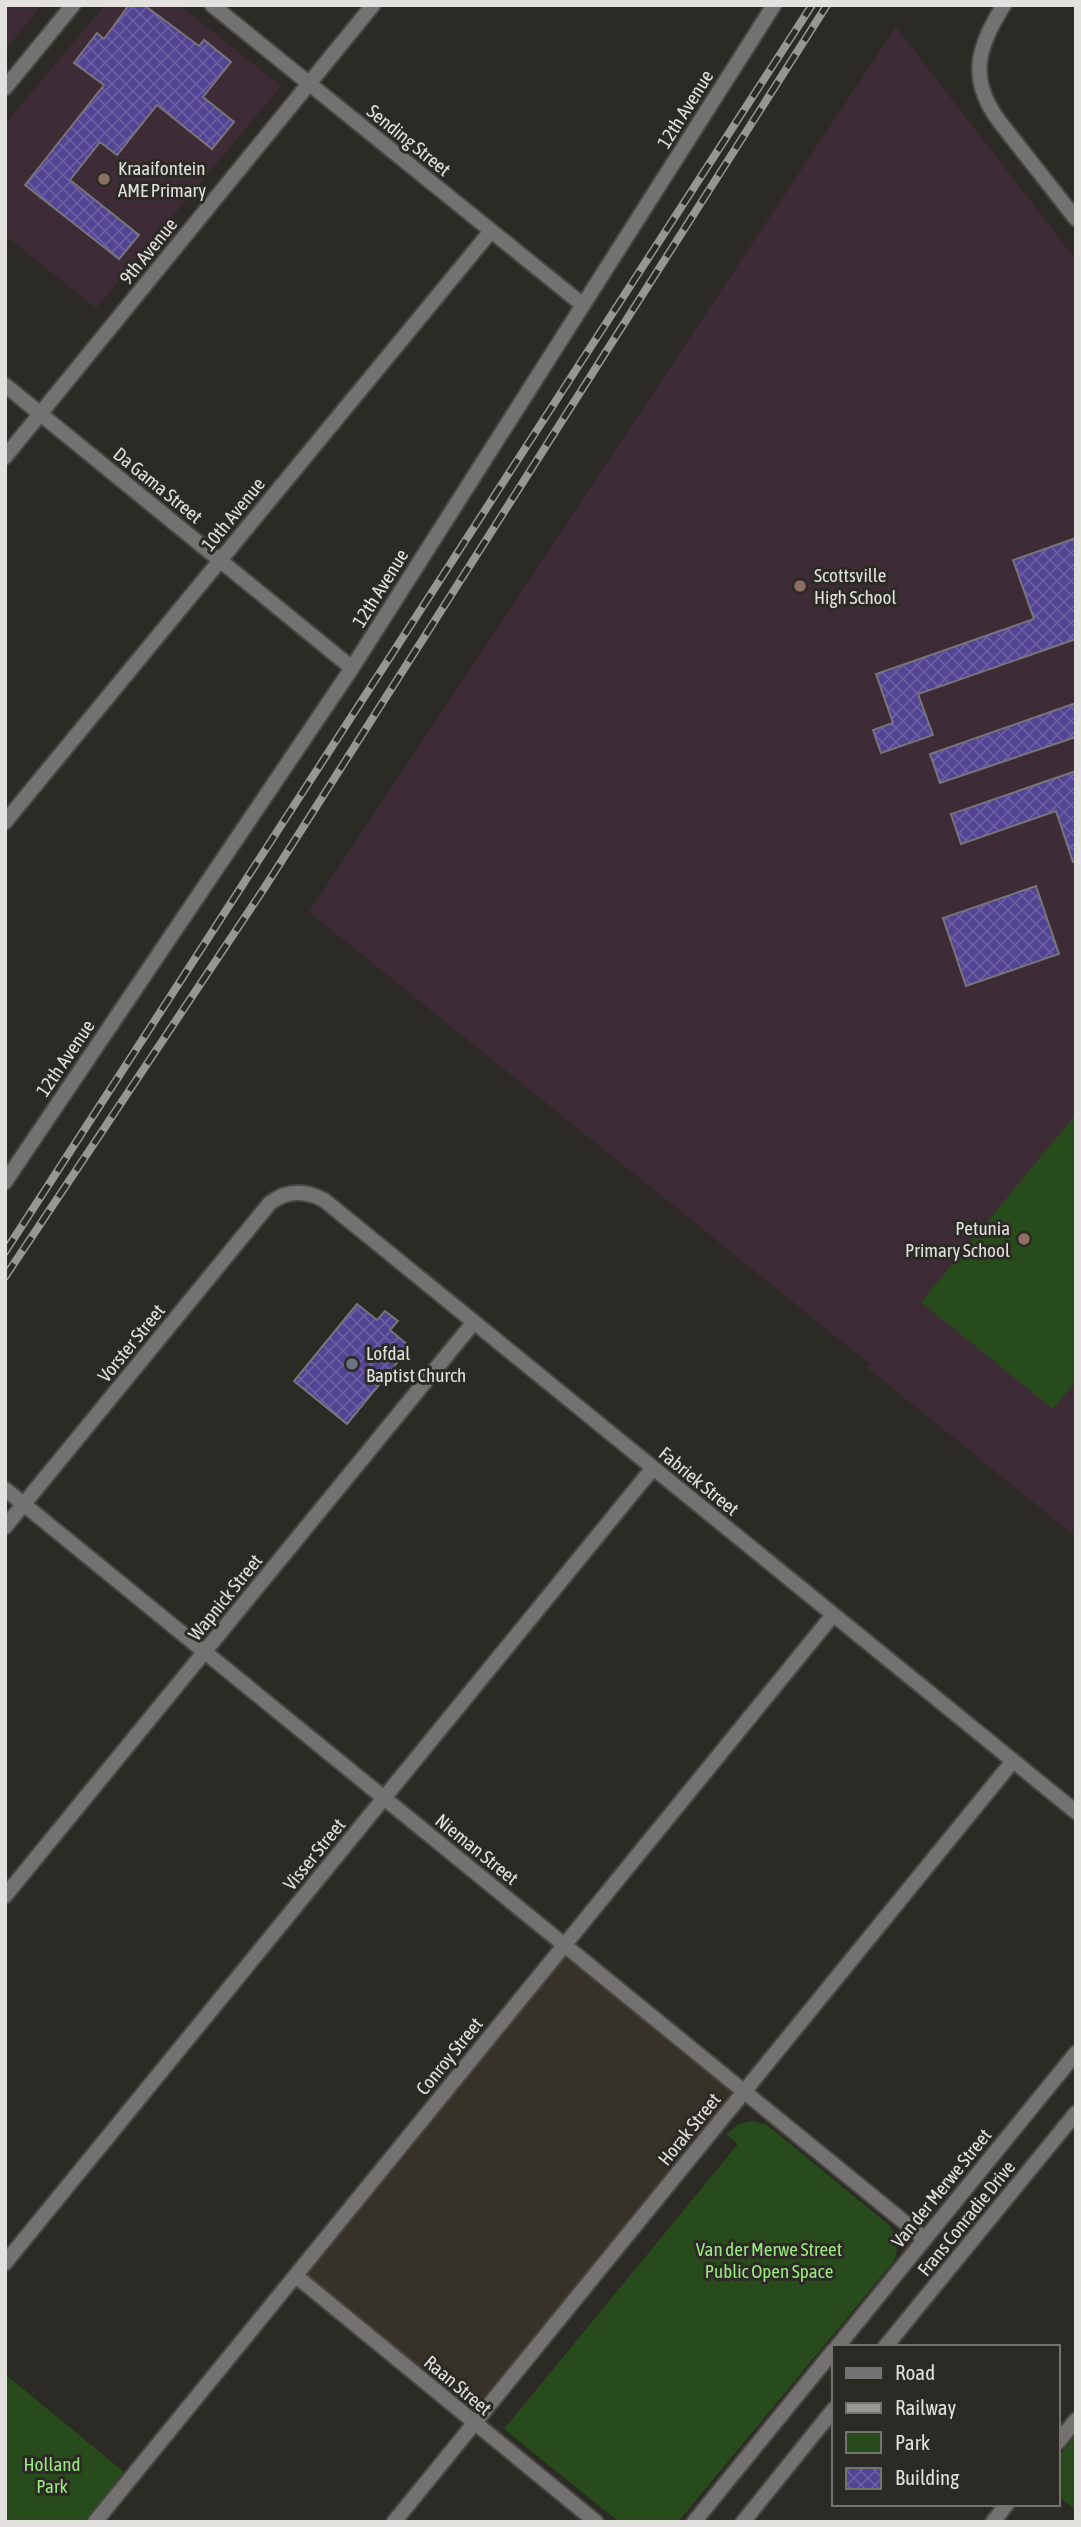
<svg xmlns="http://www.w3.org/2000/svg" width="1081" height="2527" viewBox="0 0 1081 2527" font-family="'Asap Condensed',sans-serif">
  <defs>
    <pattern id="building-cross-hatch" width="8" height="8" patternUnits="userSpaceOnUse" patternTransform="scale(1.75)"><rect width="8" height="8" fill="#524393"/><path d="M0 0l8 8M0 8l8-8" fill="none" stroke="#6b5ea2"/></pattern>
  </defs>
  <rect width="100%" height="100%" fill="#2c2a25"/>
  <path fill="#373228" d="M566,1946l178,144 -269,331 -179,-144z"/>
  <path fill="#3d2c36" d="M5,5h37l-37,45z
    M105,5h74l102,81 -185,222 -91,-73v-111z
    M896,27l180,233v1277l-208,-169 2,-4 -561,-452z"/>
  <path fill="#284b1c" d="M1076,1114v267l-23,28 -132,-107z
    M753,2121l14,4 122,100c9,12 10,22 5,36l-216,261h-59l-115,-93 234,-285 -12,-10 13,-10z
    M5,2374l119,98 -40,50h-79z
    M1076,2435v75l-18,-14v-39z"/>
  <path fill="url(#building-cross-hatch)" stroke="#75757a" stroke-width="2" d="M129,5h15l55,41 5,-6 27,22 -28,35 31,25 -22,27 -55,-44 -40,50 -17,-13 -30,38 69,55 -20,24 -94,-74 79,-100 -30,-22 23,-30 7,6z
    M1076,538v101l-158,55 15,41 -52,18 -8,-23 20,-7 -17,-49 158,-55 -21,-59z
    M1076,703v34l-136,46 -10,-29z
    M1076,771v90l-3,1 -17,-51 -95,33 -10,-30z
    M1036,886l23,68 -93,32 -23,-68z
    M357,1304l20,16 8,-9 13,10 -8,9 20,17 -63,77 -53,-43z"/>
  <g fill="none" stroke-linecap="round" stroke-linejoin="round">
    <g stroke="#494743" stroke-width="18">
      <path id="minor" d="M212,5l371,300
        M1004,5c-27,42 -36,74 -5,116l77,98
        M5,88l68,-83
        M5,385l347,283
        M5,457l368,-452
        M5,822l486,-591
        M5,1182l347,-514 422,-663
        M5,1489l920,750
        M5,1527l265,-324c17,-13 35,-13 54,-3l752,612
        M5,1896l469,-574
        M5,2263l648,-795
        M296,2276l300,246
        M837,2347l239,-294
        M1058,2442l18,-22
        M95,2522l738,-907
        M394,2522l619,-761
        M694,2522l140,-172
        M993,2522l14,-18"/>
    </g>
    <g stroke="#494743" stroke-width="18">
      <path id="tertiary" d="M885,2347l191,-234
        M743,2522l91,-113"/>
    </g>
    <use href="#minor" stroke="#747171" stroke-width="14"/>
    <use href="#tertiary" stroke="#747171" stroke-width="14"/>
    <g stroke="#989692" stroke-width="8">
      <path id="rail" d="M5,1252l807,-1247
        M5,1277l260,-390 562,-882"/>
    </g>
    <use href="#rail" stroke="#2c2a25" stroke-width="5" stroke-dasharray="16" stroke-linecap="butt"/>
  </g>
  <g fill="#8d6e63" stroke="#2c2a25" stroke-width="2.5">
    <circle cx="104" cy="179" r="7"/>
    <circle cx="800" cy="586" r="7"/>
    <circle cx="1024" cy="1239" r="7"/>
  </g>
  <circle fill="#6b7280" stroke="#2c2a25" stroke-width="2.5" cx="352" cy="1364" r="7"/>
  <g text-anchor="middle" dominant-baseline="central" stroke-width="6" stroke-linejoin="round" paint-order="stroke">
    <g font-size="19" fill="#e2e1de" stroke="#2c2a25">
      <text transform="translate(685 109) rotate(-58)">12th Avenue</text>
      <text transform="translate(409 140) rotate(39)">Sending Street</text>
      <text transform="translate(148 251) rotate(-51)">9th Avenue</text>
      <text transform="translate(158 485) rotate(39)">Da Gama Street</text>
      <text transform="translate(233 514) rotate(-51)">10th Avenue</text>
      <text transform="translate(380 588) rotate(-58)">12th Avenue</text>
      <text transform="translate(65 1058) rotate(-56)">12th Avenue</text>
      <text transform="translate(131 1343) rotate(-51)">Vorster Street</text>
      <text transform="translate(699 1481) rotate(39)">Fabriek Street</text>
      <text transform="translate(225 1597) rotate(-51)">Wapnick Street</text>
      <text transform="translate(477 1849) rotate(39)">Nieman Street</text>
      <text transform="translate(314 1854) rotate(-51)">Visser Street</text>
      <text transform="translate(449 2056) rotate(-51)">Conroy Street</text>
      <text transform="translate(689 2129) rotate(-51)">Horak Street</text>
      <text transform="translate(941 2188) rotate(-51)">Van der Merwe Street</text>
      <text transform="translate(966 2218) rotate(-51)">Frans Conradie Drive</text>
      <text transform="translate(458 2385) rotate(40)">Raan Street</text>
    </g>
    <g font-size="19" fill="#e2e1de" stroke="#2c2a25" text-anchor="start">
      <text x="118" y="168">Kraaifontein<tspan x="118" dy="22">AME Primary</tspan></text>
      <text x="814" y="575">Scottsville<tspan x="814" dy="22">High School</tspan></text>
      <text x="1010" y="1228" text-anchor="end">Petunia<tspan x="1010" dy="22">Primary School</tspan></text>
      <text x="366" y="1353">Lofdal<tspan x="366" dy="22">Baptist Church</tspan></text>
    </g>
    <g font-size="19" fill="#9cea83" stroke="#2c2a25">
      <text x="769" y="2249">Van der Merwe Street<tspan x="769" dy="22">Public Open Space</tspan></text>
      <text x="52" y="2464">Holland<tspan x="52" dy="22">Park</tspan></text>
    </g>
  </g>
  <rect width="1081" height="2527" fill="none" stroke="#e2e1de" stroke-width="14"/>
  <rect x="832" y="2345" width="228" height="161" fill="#2c2a25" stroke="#75736f" stroke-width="2"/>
  <rect x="846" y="2368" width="35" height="10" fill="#747171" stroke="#75736f" stroke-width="2"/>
  <text x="895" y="2380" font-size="21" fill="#e2e1de">Road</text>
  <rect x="846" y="2403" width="35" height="10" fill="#989692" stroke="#75736f" stroke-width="2"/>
  <text x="895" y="2415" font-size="21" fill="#e2e1de">Railway</text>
  <rect x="846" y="2432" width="35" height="21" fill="#284b1c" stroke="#75736f" stroke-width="2"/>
  <text x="895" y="2450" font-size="21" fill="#e2e1de">Park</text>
  <rect x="846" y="2468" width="35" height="21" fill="url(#building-cross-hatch)" stroke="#75736f" stroke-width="2"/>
  <text x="895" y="2485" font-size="21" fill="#e2e1de">Building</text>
</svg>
